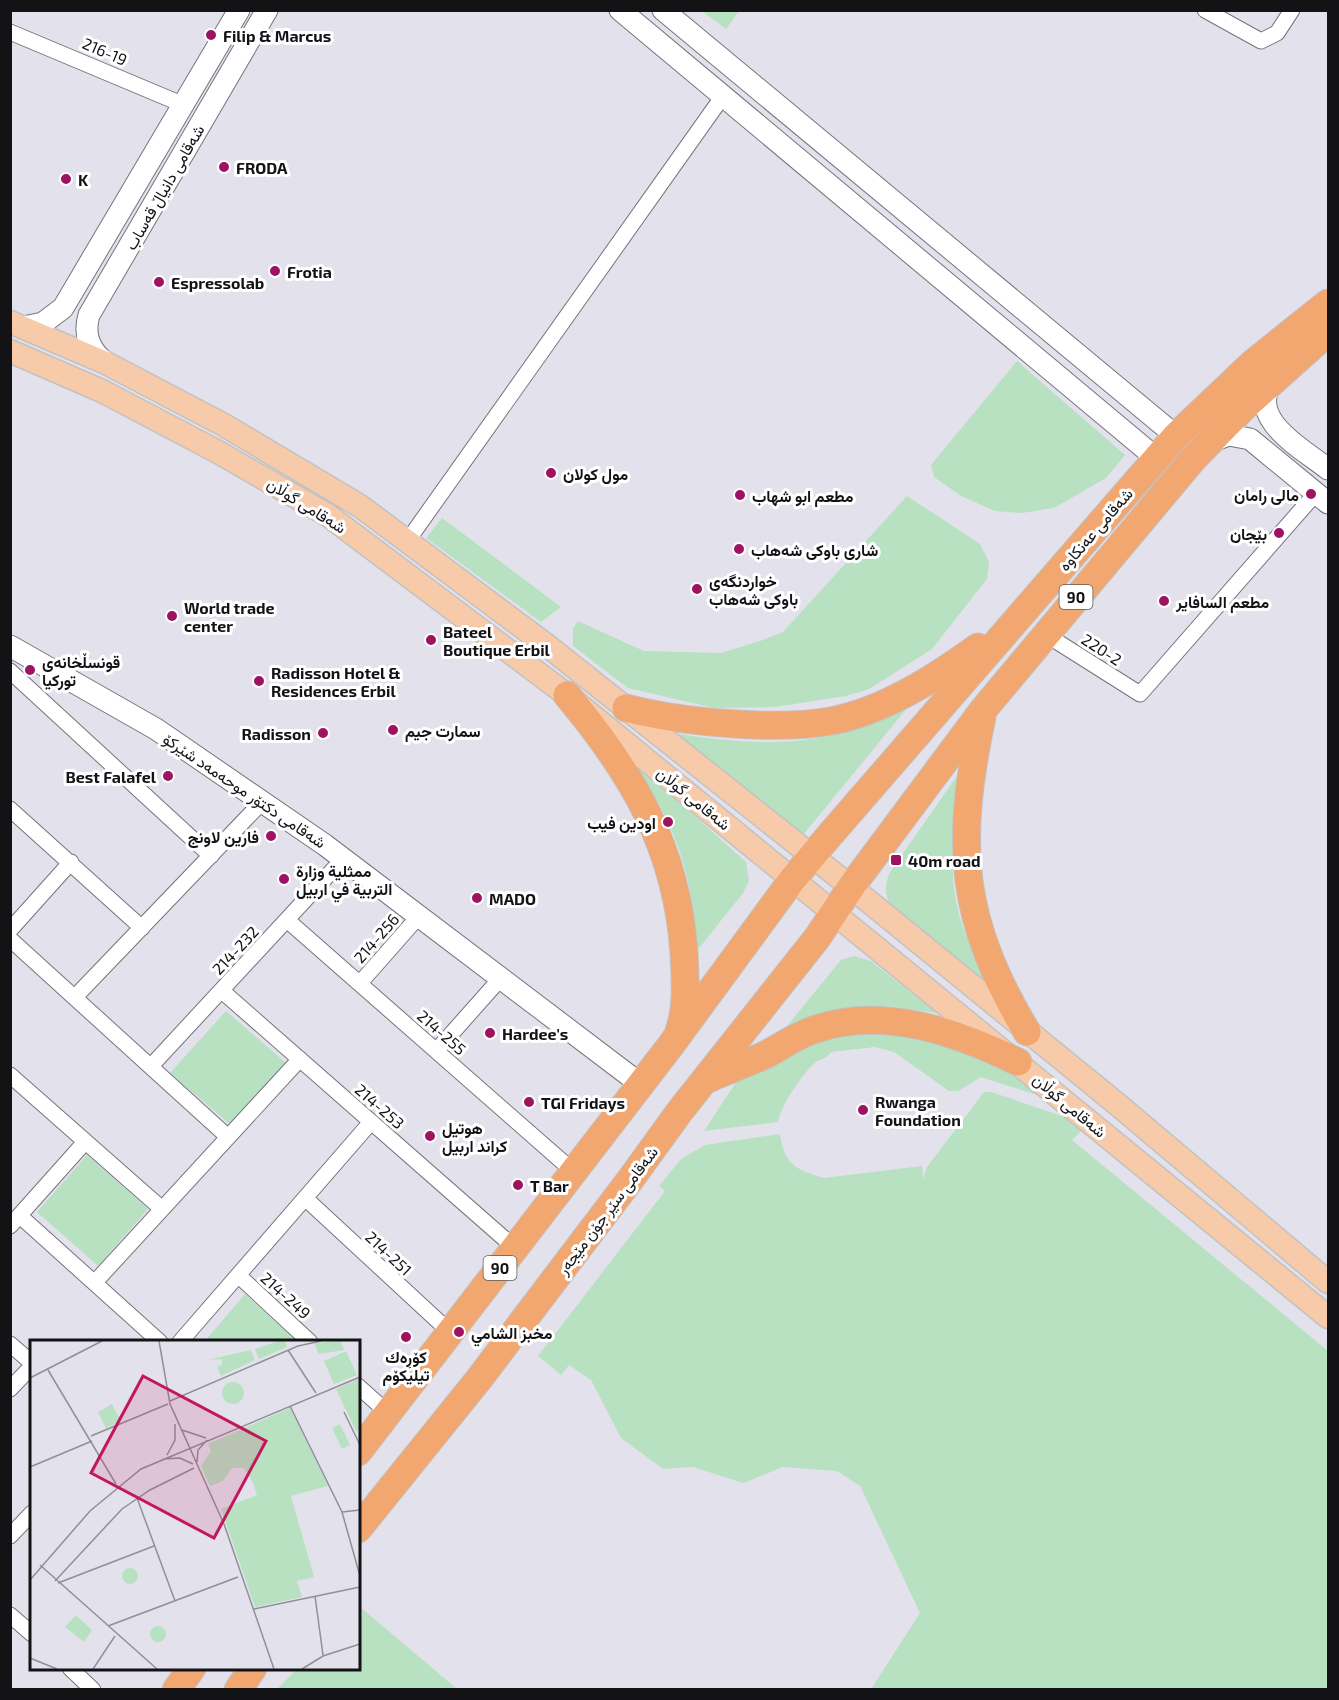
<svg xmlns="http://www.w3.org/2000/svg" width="1339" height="1700" viewBox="0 0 1339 1700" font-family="'Exo 2',Vazirmatn,sans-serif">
  <rect width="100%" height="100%" fill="#e3e2ec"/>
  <path fill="#b7e1c1" d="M702,11h37l-13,18z
    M1017,361l108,94 -19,23 -52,30 -32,5 -27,-2 -34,-15 -27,-19 -3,-12z
    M907,496l73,48 9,18 -2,17 -55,70 -63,40 -23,7 -71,11 -61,1 -86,-20 -55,-42v-18l5,-7 66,30 77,2 39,-12 23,-9z
    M442,518l119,89 -20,15 -115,-84z
    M917,696l-114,139 -130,-102c64,10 124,16 187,-6 20,-7 39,-21 57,-31z
    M627,755l119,107 3,19 -6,12 -47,59c-1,-56 -13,-106 -41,-155 -8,-15 -20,-27 -28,-42z
    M959,773c-4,40 -10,82 -4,122 5,35 23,68 38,100l-100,-83c-7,-15 -10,-25 -3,-40z
    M854,956l17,5 66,52 -50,-7 -28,1 -72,19 54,-66z
    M226,1011l60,52 -54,63 -62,-53z
    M875,1026l124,31 44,40 -62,-20 -23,14h-9l-55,-39 -19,-5 -44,5c-5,7 -9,6 -15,10 -14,12 -35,43 -38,60l-74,9 40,-61 75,-34z
    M984,1092h7l74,25 16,14 -9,9 256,211v338h-457l49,-76 -60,-127 -23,-15 -54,-4 -40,16 -50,-16 -30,2 -42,-31 -30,-58 -22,-15 -8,10 -23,-19 127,-165 -6,-5 22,-27 24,-14 75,-11c4,30 16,36 44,44l98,-12 1,13 4,-12z
    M87,1155l61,54 -50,57 -61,-54z
    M245,1294l51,47h-91z
    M359,1606l98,83h-180l20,-20 61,-1z"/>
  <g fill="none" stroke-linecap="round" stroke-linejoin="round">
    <g stroke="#75747d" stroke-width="17">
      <path id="street" d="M1205,10l56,31 16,-8 15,-23
        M10,32l174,73
        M406,543l317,-447
        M1045,634l95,60 176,-201
        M10,671l201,185
        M10,809l132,119
        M287,920l286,251
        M10,930l61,-68
        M10,939l218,198
        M360,983l59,-67
        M222,991l293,257
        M75,997l187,-195
        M437,1050l63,-71
        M152,1065l191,-206
        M10,1075l152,134
        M305,1198l146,135
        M20,1216l140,126
        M10,1226l75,-84
        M238,1275l72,67
        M96,1281l204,-222
        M180,1342l191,-220
        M10,1344l22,19
        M358,1386l30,27
        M10,1389l22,-23
        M10,1536l22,-23
        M10,1615l22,19
        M70,1668l23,22"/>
    </g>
    <g stroke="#75747d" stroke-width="23">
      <path id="secondary" d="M620,10l536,448
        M663,10l513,426
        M24,327l19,-4 20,-15 176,-298
        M106,363c-16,-12 -23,-28 -17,-48l178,-305
        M1273,380c-28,39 30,69 55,89
        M1210,442l19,-7 21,4 78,64
        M10,646l146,83 169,116 314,238"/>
    </g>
    <g stroke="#c2c2c2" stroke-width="25">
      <path id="primary" d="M10,322l96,41 118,62 136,81 189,141 302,240 266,217 211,178
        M10,351l94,41 114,60 111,64 238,179 761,622"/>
    </g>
    <g stroke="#c2c2c2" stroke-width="29">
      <path id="highway" d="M567,695c66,79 110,153 117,258 1,26 4,53 -5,78
        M626,708c53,14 152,23 205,13 53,-10 104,-43 147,-74
        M982,717c-27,128 -23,201 45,315
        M708,1079c19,-9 41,-16 59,-25 17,-9 30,-19 49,-25 67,-23 141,3 202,33
        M358,1452l313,-407 121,-165 37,-44 347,-400 77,-73 75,-60
        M358,1529l121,-150 151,-199 50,-69 137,-173 34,-51 132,-177 211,-252 48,-49 86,-77
        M176,1690l16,-22
        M238,1690l15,-22"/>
    </g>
    <use href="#street" stroke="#fff" stroke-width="15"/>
    <use href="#secondary" stroke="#fff" stroke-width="21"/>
    <use href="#primary" stroke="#f7caa9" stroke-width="22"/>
    <use href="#highway" stroke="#f2a670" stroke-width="27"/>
  </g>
  <g fill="#9d1362" stroke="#fff" stroke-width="2">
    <circle cx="211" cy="35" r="6"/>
    <circle cx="224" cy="167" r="6"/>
    <circle cx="66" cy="179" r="6"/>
    <circle cx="275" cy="271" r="6"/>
    <circle cx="159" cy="282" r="6"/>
    <circle cx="551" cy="473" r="6"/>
    <circle cx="1311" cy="494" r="6"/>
    <circle cx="740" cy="495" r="6"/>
    <circle cx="1279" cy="533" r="6"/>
    <circle cx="739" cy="549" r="6"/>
    <circle cx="697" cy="589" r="6"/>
    <circle cx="1164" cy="601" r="6"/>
    <circle cx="172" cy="616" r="6"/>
    <circle cx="431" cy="640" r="6"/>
    <circle cx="30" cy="670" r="6"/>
    <circle cx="259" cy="681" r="6"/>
    <circle cx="393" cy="730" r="6"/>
    <circle cx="323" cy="733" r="6"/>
    <circle cx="168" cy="776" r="6"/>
    <circle cx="668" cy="822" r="6"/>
    <circle cx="271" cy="836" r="6"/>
    <rect x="890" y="854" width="12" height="12" rx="3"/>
    <circle cx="284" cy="879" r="6"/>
    <circle cx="477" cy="898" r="6"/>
    <circle cx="490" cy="1033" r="6"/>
    <circle cx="529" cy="1102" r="6"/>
    <circle cx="863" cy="1110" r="6"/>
    <circle cx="430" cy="1136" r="6"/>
    <circle cx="518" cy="1185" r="6"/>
    <circle cx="459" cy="1332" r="6"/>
    <circle cx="406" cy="1337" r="6"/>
  </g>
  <g text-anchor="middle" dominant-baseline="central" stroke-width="6" stroke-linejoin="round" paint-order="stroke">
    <g fill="#fff" stroke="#5a5a5c" stroke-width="1.5">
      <rect x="1059.5" y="585" width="33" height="24" rx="4.5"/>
      <rect x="483.5" y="1256" width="33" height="24" rx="4.5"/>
    </g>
    <g font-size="15" font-weight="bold" fill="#131316">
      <text x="1076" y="597">90</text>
      <text x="500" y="1268">90</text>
    </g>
    <g font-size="16" font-weight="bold" fill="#131316" stroke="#fff" text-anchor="start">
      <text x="223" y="35">Filip &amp; Marcus</text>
      <text x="236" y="167">FRODA</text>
      <text x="78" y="179">K</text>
      <text x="287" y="271">Frotia</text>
      <text x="171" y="282">Espressolab</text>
      <text x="563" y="473">مول كولان</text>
      <text x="1299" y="494" text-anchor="end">مالى رامان</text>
      <text x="752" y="495">مطعم ابو شهاب</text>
      <text x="1267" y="533" text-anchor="end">بێجان</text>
      <text x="751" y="549">شاری باوکی شەھاب</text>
      <text x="709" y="580">خواردنگەی<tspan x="709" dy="18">باوکی شەھاب</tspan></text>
      <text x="1176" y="601">مطعم السافایر</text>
      <text x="184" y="607">World trade<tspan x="184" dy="18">center</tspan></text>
      <text x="443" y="631">Bateel<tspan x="443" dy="18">Boutique Erbil</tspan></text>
      <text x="42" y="661">قونسڵخانەی<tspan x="42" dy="18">تورکیا</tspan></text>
      <text x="271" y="672">Radisson Hotel &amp;<tspan x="271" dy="18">Residences Erbil</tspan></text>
      <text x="405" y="730">سمارت جیم</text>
      <text x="311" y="733" text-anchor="end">Radisson</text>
      <text x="156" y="776" text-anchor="end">Best Falafel</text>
      <text x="656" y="822" text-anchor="end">اودين فيب</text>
      <text x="259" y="836" text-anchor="end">فارین لاونج</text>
      <text x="908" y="860">40m road</text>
      <text x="296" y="870">ممثلية وزارة<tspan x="296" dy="18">التربية في اربيل</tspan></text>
      <text x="489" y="898">MADO</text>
      <text x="502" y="1033">Hardee's</text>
      <text x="875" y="1101">Rwanga<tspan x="875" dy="18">Foundation</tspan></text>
      <text x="541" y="1102">TGI Fridays</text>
      <text x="442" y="1127">هوتيل<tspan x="442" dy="18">كراند اربيل</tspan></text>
      <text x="530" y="1185">T Bar</text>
      <text x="471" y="1332">مخبز الشامي</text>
      <text x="406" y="1356" text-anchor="middle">كۆرِەك<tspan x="406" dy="18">تيليكۆم</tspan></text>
    </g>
    <g font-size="16" fill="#131316" stroke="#fff">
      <text transform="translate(105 51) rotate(23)">216-19</text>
      <text transform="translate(164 187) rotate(-60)">شەقامی دانیاڵ قەساب</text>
      <text transform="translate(307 505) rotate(32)">شەقامی گوڵان</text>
      <text transform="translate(1095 529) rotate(-49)">شەقامی عەنکاوە</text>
      <text transform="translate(1102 649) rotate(33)">220-2</text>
      <text transform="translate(245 790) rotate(34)">شەقامی دکتۆر موحەمەد شێرکۆ</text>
      <text transform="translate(694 798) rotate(39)">شەقامی گوڵان</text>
      <text transform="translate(376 938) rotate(-49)">214-256</text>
      <text transform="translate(235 950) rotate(-47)">214-232</text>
      <text transform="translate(442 1032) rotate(41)">214-255</text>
      <text transform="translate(1070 1105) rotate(40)">شەقامی گوڵان</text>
      <text transform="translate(380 1106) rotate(41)">214-253</text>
      <text transform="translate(607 1210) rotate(-53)">شەقامی سێر جۆن مێجەر</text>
      <text transform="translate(389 1253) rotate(43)">214-251</text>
      <text transform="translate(286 1295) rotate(42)">214-249</text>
    </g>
  </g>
  <g transform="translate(30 1340)">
    <rect width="330" height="330" fill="#e3e2ec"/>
    <path d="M249,1h6l2,6 -28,12 -4,-10zM310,1l4,9 -25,4 -5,-11zM221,10l4,10 -34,16 -4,-10 5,-1v-6l-15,1zM316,11l11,24 -23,9 -10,-23zM329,39l1,51 -4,1 -20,-42zM192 53a11 11 0 1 1 22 0a11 11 0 1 1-22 0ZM82,64l9,17 -15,7 -8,-16zM260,68l38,78 -37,10 23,81 -17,4 5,16 -47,10 -34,-98 36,-14 -4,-12 -9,-15h-12l-9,13 -13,5 -9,-20 10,-15 -3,-7zM310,84l10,21 -8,4 -10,-21zM92 236a8 8 0 1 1 16 0a8 8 0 1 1-16 0ZM46,275l16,15 -8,12 -19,-15zM120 294a8 8 0 1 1 16 0a8 8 0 1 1-16 0Z" fill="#b7e1c1"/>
    <path fill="none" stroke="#908f96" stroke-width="1.5" d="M129,1l11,63 54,120 50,145M258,10l28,43M18,30l68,114M0,38l72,-37M140,61l128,-55 23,-5M260,66l52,106 18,64M314,72l16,33M152,90l24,8M61,96l77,-32M137,115l8,-15v-16M133,119l17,-1 13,6M167,122l1,-12 9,-10M0,127l62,-26M107,158l38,103M312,172l18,-2M10,225l117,104M0,240l60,-69 51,-42 219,-92M25,241l67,-72 28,-19 44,-22M28,243l96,-37M285,256l8,59M224,269l106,-22M78,286l130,-49M0,318l27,11M63,329l22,-33M272,329l21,-13 37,-12"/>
    <path fill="#c2185b" fill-opacity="0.15" stroke="#c2185b" stroke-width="3" d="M113,36l123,65 -52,97 -123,-65z"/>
    <rect width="330" height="330" fill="none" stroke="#131316" stroke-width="3"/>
  </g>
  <rect width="1339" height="1700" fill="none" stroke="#131316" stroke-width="24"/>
</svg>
